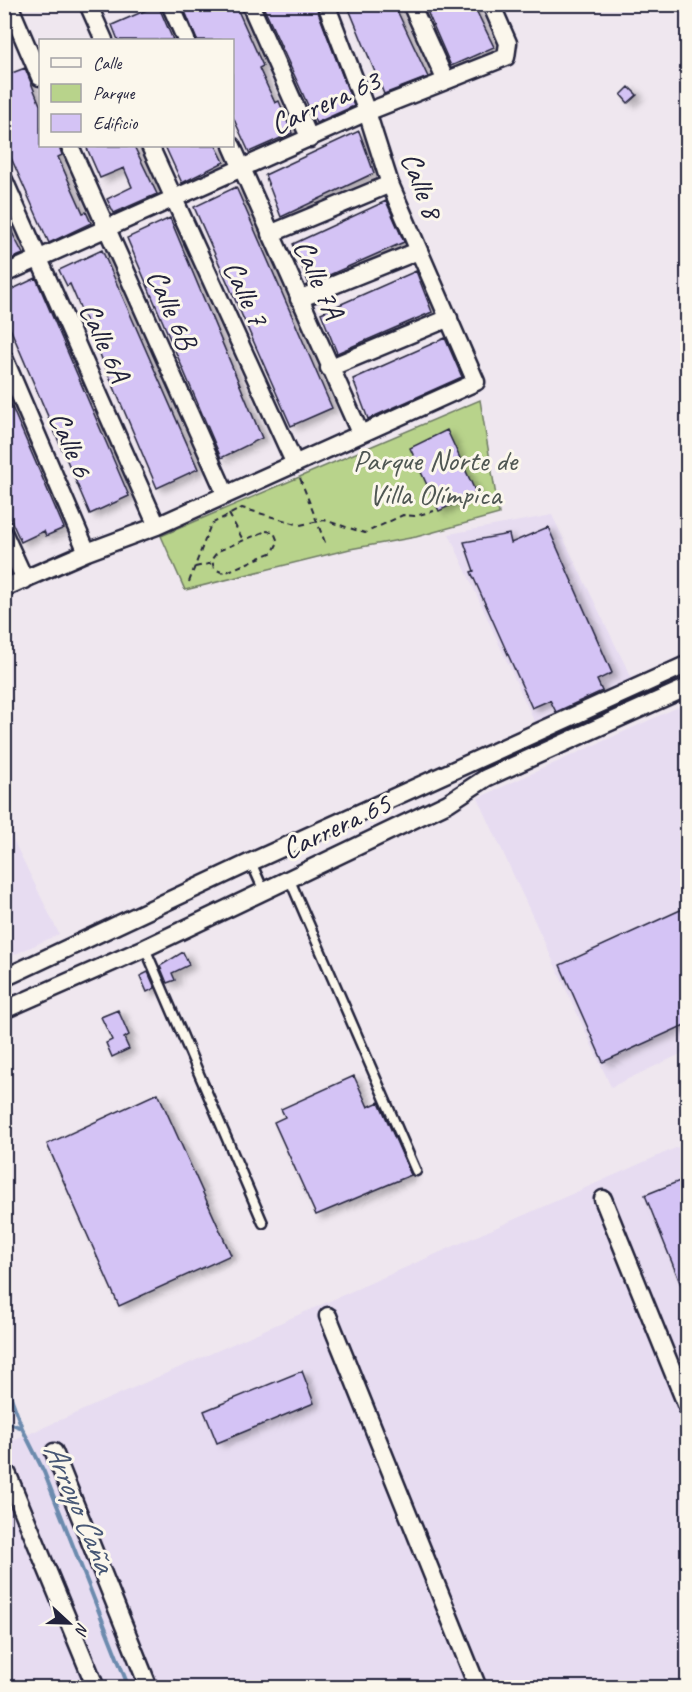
<svg xmlns="http://www.w3.org/2000/svg" width="692" height="1692" viewBox="0 0 692 1692" font-family="Caveat,sans-serif">
  <defs>
    <filter id="shadow"><feDropShadow dx="6" dy="3.5" stdDeviation="3" flood-color="#0004"/></filter>
  </defs>
  <rect width="100%" height="100%" fill="#efe7ef"/>
  <filter id="ink" filterUnits="userSpaceOnUse"><feTurbulence type="fractalNoise" baseFrequency=".0167" numOctaves="2"/><feDisplacementMap in="SourceGraphic" scale="12" xChannelSelector="R" yChannelSelector="G"/><feConvolveMatrix kernelMatrix="1 2 1 2 8 2 1 2 1" color-interpolation-filters="sRGB"/></filter>
  <g filter="url(#ink)">
    <path fill="#e7dcf1" d="M552,515l81,166 -98,42 -86,-189z
      M687,703v348l-76,36 -133,-289z
      M4,821l55,113 -54,25h-1z
      M687,1143v544h-682l-1,-242z"/>
    <path fill="#b8d38b" stroke="#6d7a63" stroke-width="1.5" d="M480,400l19,114 -83,23 -66,12 -165,41 -24,-54z"/>
    <g fill="none" stroke-linecap="round" stroke-linejoin="round">
      <path stroke="#6c8bae" stroke-width="4" d="M4,1378l18,50
        M4,1421l18,7 22,44 85,216"/>
    </g>
    <path fill="#d4c3f5" stroke="#22223b" stroke-width="1.5" filter="url(#shadow)" d="M182,4h53l28,62 -4,2 16,35 4,-2 13,32 -43,19 -17,-37v-75h-35z
      M262,4h53l39,102 -38,17z
      M347,4h47l34,73 -44,17z
      M424,4h49l21,43 -43,19z
      M158,5l15,35h-55l-6,-15z
      M25,68l15,37v41h19l3,9 -4,2 25,56 3,-1 5,11 -42,20 -45,-101v-66z
      M629,87l8,8 -9,8 -7,-8z
      M359,131l15,42 -93,44 -16,-42z
      M86,146h48l23,48 -43,19 -7,-14 25,-12 -8,-19 -24,10z
      M165,146h51l8,16 -42,21z
      M236,187l96,221 -41,18 -97,-219z
      M386,201l18,41 -95,42 -16,-40z
      M4,217l19,37 -19,8z
      M170,218l92,220 -41,20 -94,-220z
      M102,250l96,219 -41,19 -87,-204 -3,2 -8,-16z
      M416,271l16,41 -95,41 -16,-40z
      M36,278l93,218 -39,18 -86,-200v-21z
      M445,338l17,39 -94,42 -15,-40z
      M4,389l60,139 -18,8 -2,-5 -23,11 -17,-37z
      M447,430l29,63 -37,18 -29,-63z
      M548,527l64,146 -15,7 5,11 -46,21 -6,-12 -18,8 -61,-136 3,-1 -10,-29 45,-8 2,9z
      M687,907v117l-84,38 -43,-97z
      M183,952l6,13 -17,8 3,7 -8,3 -7,-17z
      M148,972l7,16 -8,4 -7,-16z
      M118,1010l11,25 -5,3 5,11 -17,8 -6,-14 6,-3 -11,-23z
      M354,1076l14,31 11,-5 32,73 -95,40 -42,-93 11,-5 -4,-8z
      M158,1093l73,162 -112,51 -72,-162z
      M687,1178v122l-42,-105z
      M302,1371l12,32 -97,40 -13,-32z"/>
    <g fill="none" stroke-linecap="round" stroke-linejoin="round">
      <g stroke="#22223b" stroke-width="13">
        <path id="lane" d="M251,862l12,27
          M289,878l127,293
          M145,948l118,275"/>
      </g>
      <g stroke="#22223b" stroke-width="21">
        <path id="street" d="M88,4l16,36
          M170,4l16,36
          M250,4l60,135
          M411,4l34,75
          M10,7l30,70
          M70,146l156,349
          M150,146l144,316
          M232,146l128,287
          M4,180l153,346
          M270,234l120,-50
          M4,274l363,-162 139,-55 2,-14 -17,-39
          M299,299l119,-48
          M4,358l83,194
          M329,368l120,-50
          M4,534l21,46
          M4,588l83,-36 70,-26 319,-144 -86,-198 -23,-72 -41,-108
          M4,978l247,-116 437,-198
          M4,1010l141,-62 303,-145 38,-25 202,-91
          M603,1199l85,210
          M328,1316l150,372
          M54,1452l95,236
          M8,1475l88,213"/>
      </g>
      <path stroke="#22223b" stroke-width="2" stroke-dasharray="6 4.5" stroke-linecap="butt" d="M300,478l26,67
        M229,514l14,26
        M266,531l8,1 4,10 -5,10 -49,21 -10,-4 -2,-10 6,-8z
        M195,567l18,-4
        M189,582l22,-58 31,-16 58,17 24,-5 41,13 38,-18 12,1 19,-5"/>
      <use href="#lane" stroke="#fbf7ec" stroke-width="8"/>
      <use href="#street" stroke="#fbf7ec" stroke-width="16"/>
    </g>
  </g>
  <g text-anchor="middle" dominant-baseline="central" stroke-width="6" stroke-linejoin="round" paint-order="stroke">
    <g font-size="30" fill="#22223b" stroke="#fbf7ec">
      <text transform="translate(325 102) rotate(-24)">Carrera 63</text>
      <text transform="translate(422 185) rotate(69)">Calle 8</text>
      <text transform="translate(319 279) rotate(66)">Calle 7A</text>
      <text transform="translate(246 293) rotate(65)">Calle 7</text>
      <text transform="translate(172 309) rotate(66)">Calle 6B</text>
      <text transform="translate(105 342) rotate(66)">Calle 6A</text>
      <text transform="translate(71 444) rotate(67)">Calle 6</text>
      <text transform="translate(336 826) rotate(-25)">Carrera 65</text>
    </g>
    <g font-size="30" fill="#4f5753" stroke="#fbf7ec">
      <text x="435" y="460">Parque Norte de<tspan x="435" dy="34">Villa Olímpica</tspan></text>
    </g>
    <g font-size="32" font-style="italic" fill="#475775" stroke="#fbf7ec">
      <text transform="translate(80 1507) rotate(67)">Arroyo Caña</text>
    </g>
  </g>
  <rect width="692" height="1692" fill="none" stroke="#fbf7ec" stroke-width="24"/>
  <rect x="12" y="12" width="668" height="1668" fill="none" stroke="#22223b" stroke-width="2" filter="url(#ink)"/>
  <rect x="39" y="39" width="195" height="108" fill="#fbf7ec" stroke="#a4a2a5" stroke-width="1.5"/>
  <rect x="51" y="58" width="30" height="9" fill="#fbf7ec" stroke="#a4a2a5" stroke-width="1.5"/>
  <text x="93" y="69" font-size="18" fill="#22223b">Calle</text>
  <rect x="51" y="84" width="30" height="18" fill="#b8d38b" stroke="#a4a2a5" stroke-width="1.5"/>
  <text x="93" y="99" font-size="18" fill="#22223b">Parque</text>
  <rect x="51" y="114" width="30" height="18" fill="#d4c3f5" stroke="#a4a2a5" stroke-width="1.5"/>
  <text x="93" y="129" font-size="18" fill="#22223b">Edificio</text>
  <g transform="translate(69 1623) rotate(112)" stroke="#fbf7ec" stroke-width="4.5" paint-order="stroke">
  <path d="M0-4.5L10 22L0 15L-10 22Z" fill="#22223b"/>
  <text y="-9" font-size="16" font-weight="bold" text-anchor="middle" fill="#22223b">N</text>
  </g>
</svg>
